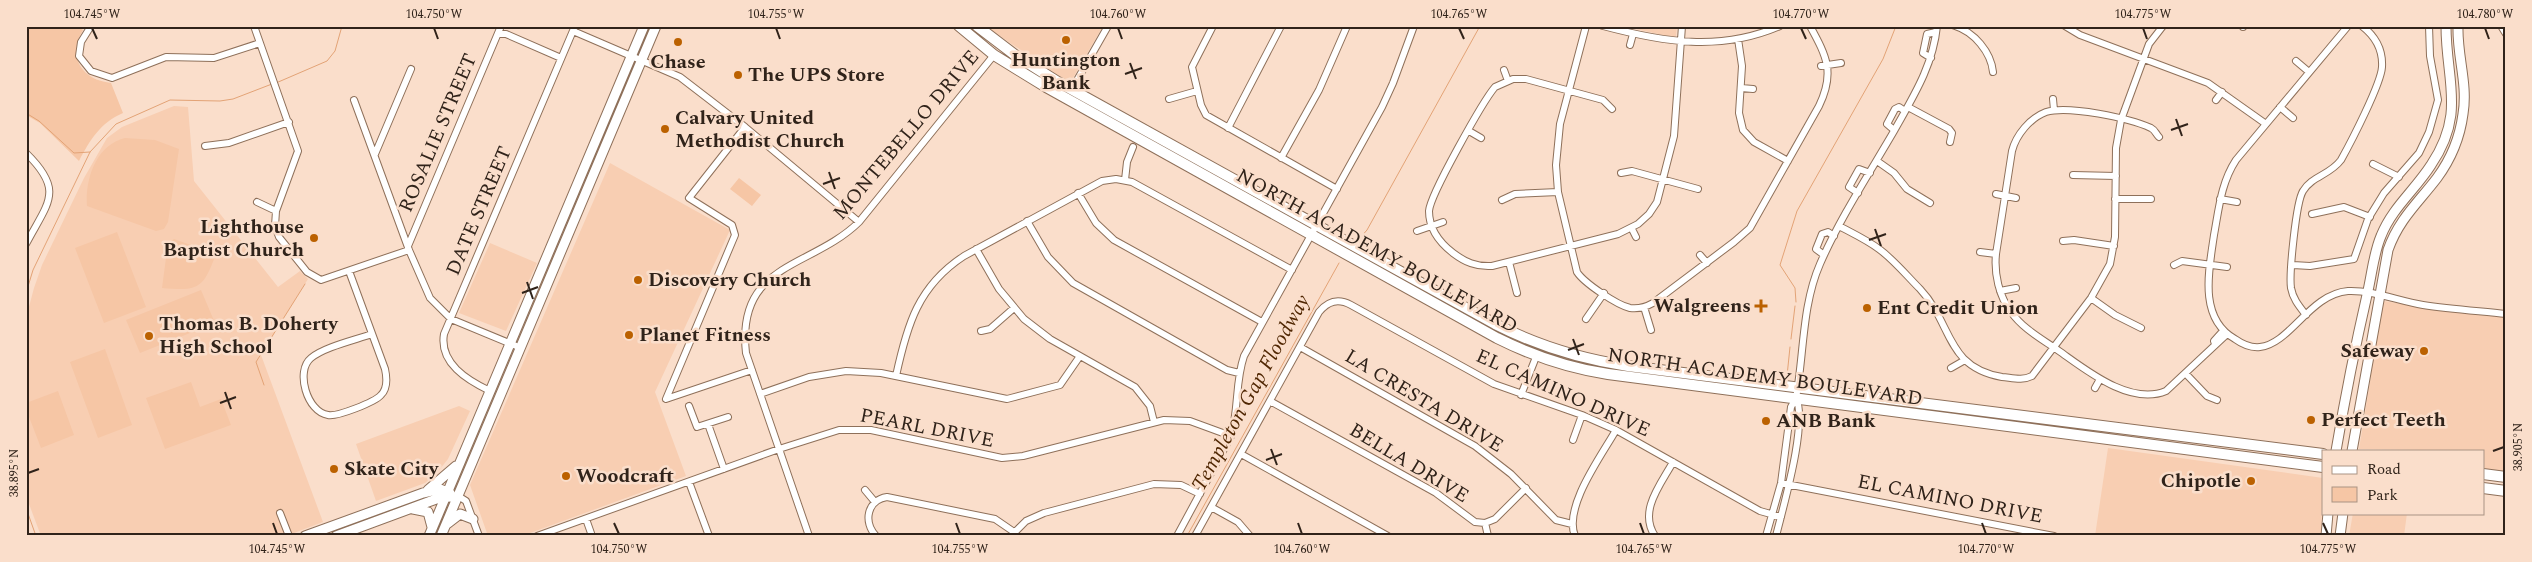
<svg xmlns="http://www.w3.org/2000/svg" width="2532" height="562" viewBox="0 0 2532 562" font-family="Spectral,serif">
  <rect width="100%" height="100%" fill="#fadecb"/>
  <path fill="#f8ceb2" d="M985,26h118l-33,57z
    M1622,26h55l-1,10 -4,1z
    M174,106l14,1 6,74 84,106 22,-16 8,8 -47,76 62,167 -37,14h-245l-15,-40v-178l8,-30 8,-23 42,-87 23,-40 15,-11z
    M610,163l120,67 -75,162 31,84 -164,60h-34l-18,-51z
    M490,243l47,20 -31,68 -47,-18z
    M2384,301l61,10 61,6v156l-23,-4v-18l-124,-2 12,-73v-18z
    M459,406l11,5 -22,48 -12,15 -11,9 -49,18 -20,-57z
    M2108,448l215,30 -2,58h-226z
    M2353,513h54l-3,23h-55z"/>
  <path fill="#f6c6a5" d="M26,26h50l7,4c-16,26 -2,50 28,53l12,30c-23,10 -33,27 -44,48l-39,-38 -14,-8z
    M125,138l30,2 24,9 -11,73 -4,7 -8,2 -69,-25c-2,-27 9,-61 38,-68z
    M739,178l22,17 -9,11 -22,-17z
    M117,232l29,75 -42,16 -29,-75z
    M174,239l42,15c-13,35 -17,37 -54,34l6,-45z
    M201,290l14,33 -75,30 -14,-33z
    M105,349l27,76 -34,13 -28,-76z
    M191,382l9,25 21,-8 10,26 -66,24 -19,-51z
    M58,391l16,44 -33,13 -15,-39v-6z"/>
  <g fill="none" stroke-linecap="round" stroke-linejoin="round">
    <path stroke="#e3a376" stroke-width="1" d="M276,83l51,-22 8,-10 7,-25
      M26,113l13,8 35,32 16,-1
      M1360,238l7,-8 113,-204
      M26,293l7,-23 57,-118 26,-28 54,-24 50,1 13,-2 39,-15
      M1796,302l-1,-14 -15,-23 17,-54 86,-152 13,-33
      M1791,339l4,-33
      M1787,376l3,-29
      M264,385l-8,-23 49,-78
      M26,508l10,28
      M1187,536l152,-273"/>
    <g stroke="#8e705a" stroke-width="8">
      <path id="minor" d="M91,26l-10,16 -2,14 12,15 21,7 54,-21 48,1 46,-15
        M254,26l44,125 -22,60 -1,15 4,11 28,35 14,8 88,-30
        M1213,26l-21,41 9,38 5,10 131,74
        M1586,26l-26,98 -4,41 2,27 19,80c7,11 40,33 53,36 8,1 16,-1 23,-5l81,-61 16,-14 69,-122c16,-33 8,-49 -9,-80
        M1603,26c60,16 117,26 177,0
        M1955,26c19,6 36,26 38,46
        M2065,26l15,9 128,48 58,41
        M2243,26v1
        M2348,26l-112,134c-15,23 -17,48 -22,75 -5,35 -16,83 21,104 7,5 16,9 25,8 30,-3 50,-53 88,-56 25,-1 50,10 75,14 27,4 55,6 83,9
        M2501,26l5,8
        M573,31l107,46 65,50 114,95
        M499,34h7l55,24
        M1738,39l4,27 -3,47 4,17 11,12 34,19
        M1630,45l3,-11
        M1931,58l-8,-5 4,-19 9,-2
        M2296,61l13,11
        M1821,66l20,-3
        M1504,70l4,11
        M1741,88l12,1
        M1072,89l36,-63
        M1169,99l28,-8
        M2053,99l1,11
        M354,100l55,150 21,48 21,21 70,29
        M2216,100l6,-8
        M1908,107l41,22 3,4 -2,9
        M2280,107l13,11
        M1612,109l-9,-9 -77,-21h-13l-18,8c-12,14 -65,108 -66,124 0,18 11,32 24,42 12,9 23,14 39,13l126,-32 20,-10 11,-10 8,-12 17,-66 8,-110
        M745,127l-56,71 43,27 3,10 -69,164 86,-29
        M1228,128l53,-102
        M1894,130l-7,-6 8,-15 4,-2 6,4
        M1469,131l12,7
        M2159,137c-3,-3 -4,-7 -8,-9 -22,-10 -83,-23 -105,-16 -16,6 -30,23 -34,39l-16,103c-2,20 3,42 15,58 12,17 31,27 48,39 27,19 71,55 107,40l61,-57
        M205,146l24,-3 60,-21
        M26,153c39,38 22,49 0,91
        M375,154l36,-85
        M1281,158l38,-68 28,-64
        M1877,161l17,12 13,16 23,14
        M2373,164l26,13
        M1621,173l11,-2 66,18
        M2073,175l43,1
        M1125,180l2,-18 6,-15
        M1078,193l18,30 18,17 148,82
        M1858,193l-9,-6 10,-18 11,4
        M1996,194l20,4
        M2115,199h36
        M2220,199l17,3
        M1502,200l13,-6 43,-2
        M257,202l19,9
        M2312,214l32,-7 26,10
        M1027,221l21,36 25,26 154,87 12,3
        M1839,226c13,7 28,14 40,23 15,11 28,27 41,40 33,35 25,78 82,88 11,1 20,4 30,-1l59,-78 19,-34 5,-27 1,-89 5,-28 28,-76 14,-18
        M1632,229l4,8
        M1417,231l26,-9
        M2063,241l11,-1 40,6
        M408,246l93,-220
        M976,249l23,40 25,30 26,20 85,48 15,19 4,16
        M1980,252l16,2
        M1700,255l7,8
        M1824,255l-8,-6 6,-15 6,-2 6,4
        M1509,262l8,31
        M2174,265l8,-4 45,6
        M2293,265l17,1 44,-7 14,-40 16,-26 35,-40 10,-21 9,-32 -8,-44 -1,-30
        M349,271l36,98c2,9 3,19 -4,26 -6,7 -44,22 -53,20 -21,-3 -33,-44 -17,-57 13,-11 44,-18 61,-24
        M2000,291l16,-3
        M2091,298l24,17 26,13
        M1644,307l7,23
        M2306,315c-7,-9 -13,-16 -15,-27 -2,-14 5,-86 12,-97 9,-15 27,-16 38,-31 10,-18 40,-76 41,-93 1,-17 -7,-31 -20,-41
        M1586,319l18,-26
        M981,331l9,-2 24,-21
        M2215,344l-1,-3 9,-10
        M1300,347l175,99 36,28 45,46 16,4
        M1951,368l14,-8
        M2186,374l21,22 10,4
        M896,376c11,-51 22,-90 68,-120l138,-75 14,-2 16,3 160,88
        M2095,388l5,-9
        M490,391c-23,-11 -51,-28 -46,-57l131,-308
        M760,394l49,-17 37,-6 35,2 126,26 53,-14 20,-29
        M1521,395l15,-38
        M1270,401l166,92 39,29 10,1 10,-4 31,-31
        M689,406l8,21 31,-10
        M708,424l16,45
        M1573,440l9,-25
        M1241,454l147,82
        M689,482l20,54
        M1781,483l273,53
        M865,490l10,12
        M458,496l8,5 13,35
        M1211,507l27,15 12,14
        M280,513l9,23
        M586,519l6,17
        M1485,523l3,13
        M537,536l242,-87 60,-19h32l131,28 21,-2 141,-36 26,1 41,15
        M809,536l-63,-183c-10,-91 65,-84 113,-131l135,-167
        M876,536c-13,-14 -9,-36 11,-39l108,22 19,13
        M1011,536l15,-15 18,-8 110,-29 27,1 19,9
        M1177,536l54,-100c8,-27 4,-54 13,-80l138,-249 11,-24 21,-57
        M1195,536l124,-224c9,-11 19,-14 32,-7l143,79 88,31 34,15 144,81 21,6
        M1575,536c-12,-29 27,-81 41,-106
        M1655,536c-17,-25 6,-52 18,-74
        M1766,536l15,-53 10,-76 5,-9c8,-44 6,-93 24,-134 20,-46 49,-90 74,-133 19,-34 39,-65 43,-105
        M1776,536c7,-29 32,-113 20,-138"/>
    </g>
    <g stroke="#8e705a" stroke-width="11">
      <path id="major" d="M2336,451c9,-53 19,-104 31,-156 5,-20 6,-40 14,-59 11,-28 34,-46 50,-71 35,-52 15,-84 15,-139
        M2352,451l36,-201c11,-31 30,-47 49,-72 14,-19 23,-41 26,-64 5,-30 -6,-58 -5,-88
        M428,490l28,-24
        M413,509l15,3 4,15
        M447,524l13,-10 13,5
        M305,536l118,-43 17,-4 10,4
        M336,536l103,-38 11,-1
        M429,536l215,-510
        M441,536l215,-510
        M2326,536l2,-23
        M2340,536l3,-23"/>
    </g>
    <g stroke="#8e705a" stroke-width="12">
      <path id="highway" d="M959,26l35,29 52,32 451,251c36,18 71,30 111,36l715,93
        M977,26l38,29 43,27 437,242c43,22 85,35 133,42l695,88
        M2483,474l23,3
        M2483,488l23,3"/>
    </g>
    <use href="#minor" stroke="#fff" stroke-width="6"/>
    <use href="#major" stroke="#fff" stroke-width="9"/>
    <use href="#highway" stroke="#fff" stroke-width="10"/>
  </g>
  <path fill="none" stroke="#30231a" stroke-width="2" d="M92,28l5,11M434,28l4,11M776,28l4,11M1118,28l4,11M1459,28l5,11M1801,28l5,11M2143,28l4,11M2485,28l4,11M1130,63l6,16M1125,74l17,-6M2176,119l6,17M2171,130l17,-6M829,172l6,17M823,184l17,-6M1875,229l6,17M1869,240l17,-6M527,282l6,17M522,293l16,-6M1573,339l6,16M1568,350l16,-6M225,392l6,17M220,403l16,-6M1271,449l6,16M2493,451l11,-4M1266,460l16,-6M28,473l11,-4M273,523l4,11M614,523l5,11M956,523l4,11M1298,523l4,11M1640,523l4,11M1982,523l4,11M2323,523l5,11"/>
  <g fill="#bb6100" stroke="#fadecb" stroke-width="2">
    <circle cx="1066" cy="40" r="5"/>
    <circle cx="678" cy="42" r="5"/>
    <circle cx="738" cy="75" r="5"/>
    <circle cx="665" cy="129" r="5"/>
    <circle cx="314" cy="238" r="5"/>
    <circle cx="638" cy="280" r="5"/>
    <path d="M1758.5 298.5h5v5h5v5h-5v5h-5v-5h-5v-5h5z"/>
    <circle cx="1867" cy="308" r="5"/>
    <circle cx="629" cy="335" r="5"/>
    <circle cx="149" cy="336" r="5"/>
    <circle cx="2424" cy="351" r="5"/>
    <circle cx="2311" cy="420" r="5"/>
    <circle cx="1766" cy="421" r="5"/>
    <circle cx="334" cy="469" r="5"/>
    <circle cx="566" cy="476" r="5"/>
    <circle cx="2251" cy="481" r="5"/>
  </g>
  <g text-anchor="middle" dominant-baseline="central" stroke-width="5" stroke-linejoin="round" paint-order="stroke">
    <g font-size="20" font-weight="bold" fill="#30231a" stroke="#fadecb" text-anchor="start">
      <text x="1066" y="60" text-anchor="middle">Huntington<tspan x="1066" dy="23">Bank</tspan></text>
      <text x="678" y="62" text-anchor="middle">Chase</text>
      <text x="748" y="75">The UPS Store</text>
      <text x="675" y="118">Calvary United<tspan x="675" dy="23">Methodist Church</tspan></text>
      <text x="304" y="227" text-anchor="end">Lighthouse<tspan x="304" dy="23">Baptist Church</tspan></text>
      <text x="648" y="280">Discovery Church</text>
      <text x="1751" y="306" text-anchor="end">Walgreens</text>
      <text x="1877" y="308">Ent Credit Union</text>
      <text x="159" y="324">Thomas B. Doherty<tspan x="159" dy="23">High School</tspan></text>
      <text x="639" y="335">Planet Fitness</text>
      <text x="2414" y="351" text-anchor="end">Safeway</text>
      <text x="2321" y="420">Perfect Teeth</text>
      <text x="1776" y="421">ANB Bank</text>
      <text x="344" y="469">Skate City</text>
      <text x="576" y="476">Woodcraft</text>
      <text x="2241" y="481" text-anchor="end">Chipotle</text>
    </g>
    <g font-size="20" fill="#30231a" stroke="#fadecb">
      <text transform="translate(438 133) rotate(-67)">ROSALIE STREET</text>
      <text transform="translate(906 135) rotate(-50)">MONTEBELLO DRIVE</text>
      <text transform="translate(479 211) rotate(-67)">DATE STREET</text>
      <text transform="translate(1377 251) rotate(29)">NORTH ACADEMY BOULEVARD</text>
      <text transform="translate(1765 377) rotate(8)">NORTH ACADEMY BOULEVARD</text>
      <text transform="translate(1563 393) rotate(24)">EL CAMINO DRIVE</text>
      <text transform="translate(1424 401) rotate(31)">LA CRESTA DRIVE</text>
      <text transform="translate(927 428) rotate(11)">PEARL DRIVE</text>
      <text transform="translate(1409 463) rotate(31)">BELLA DRIVE</text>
      <text transform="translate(1950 499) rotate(11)">EL CAMINO DRIVE</text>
    </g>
    <g font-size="21" font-style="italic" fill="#502703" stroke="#fadecb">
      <text transform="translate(1251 393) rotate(-61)">Templeton Gap Floodway</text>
    </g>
  </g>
  <rect width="2532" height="562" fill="none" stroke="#fadecb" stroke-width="55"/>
  <rect x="2322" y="450" width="162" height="65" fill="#fadecb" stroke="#a99384"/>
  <rect x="2332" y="466" width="25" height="8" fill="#ffffff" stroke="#a99384"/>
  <text x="2367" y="474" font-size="15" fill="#30231a">Road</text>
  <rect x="2332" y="487" width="25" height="15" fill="#f6c6a5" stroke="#a99384"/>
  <text x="2367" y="500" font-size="15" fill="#30231a">Park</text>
  <rect x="28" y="28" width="2476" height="506" fill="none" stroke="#30231a" stroke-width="2"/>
  <g font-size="12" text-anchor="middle" fill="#30231a">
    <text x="92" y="18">104.745°W</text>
    <text x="434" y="18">104.750°W</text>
    <text x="776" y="18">104.755°W</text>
    <text x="1118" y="18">104.760°W</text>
    <text x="1459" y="18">104.765°W</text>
    <text x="1801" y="18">104.770°W</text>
    <text x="2143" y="18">104.775°W</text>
    <text x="2485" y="18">104.780°W</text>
    <text transform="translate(2518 447) rotate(-90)" y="4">38.905°N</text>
    <text transform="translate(14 473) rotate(-90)" y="4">38.895°N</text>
    <text x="277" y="553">104.745°W</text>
    <text x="619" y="553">104.750°W</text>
    <text x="960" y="553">104.755°W</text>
    <text x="1302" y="553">104.760°W</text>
    <text x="1644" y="553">104.765°W</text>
    <text x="1986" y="553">104.770°W</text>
    <text x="2328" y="553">104.775°W</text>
  </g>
</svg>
